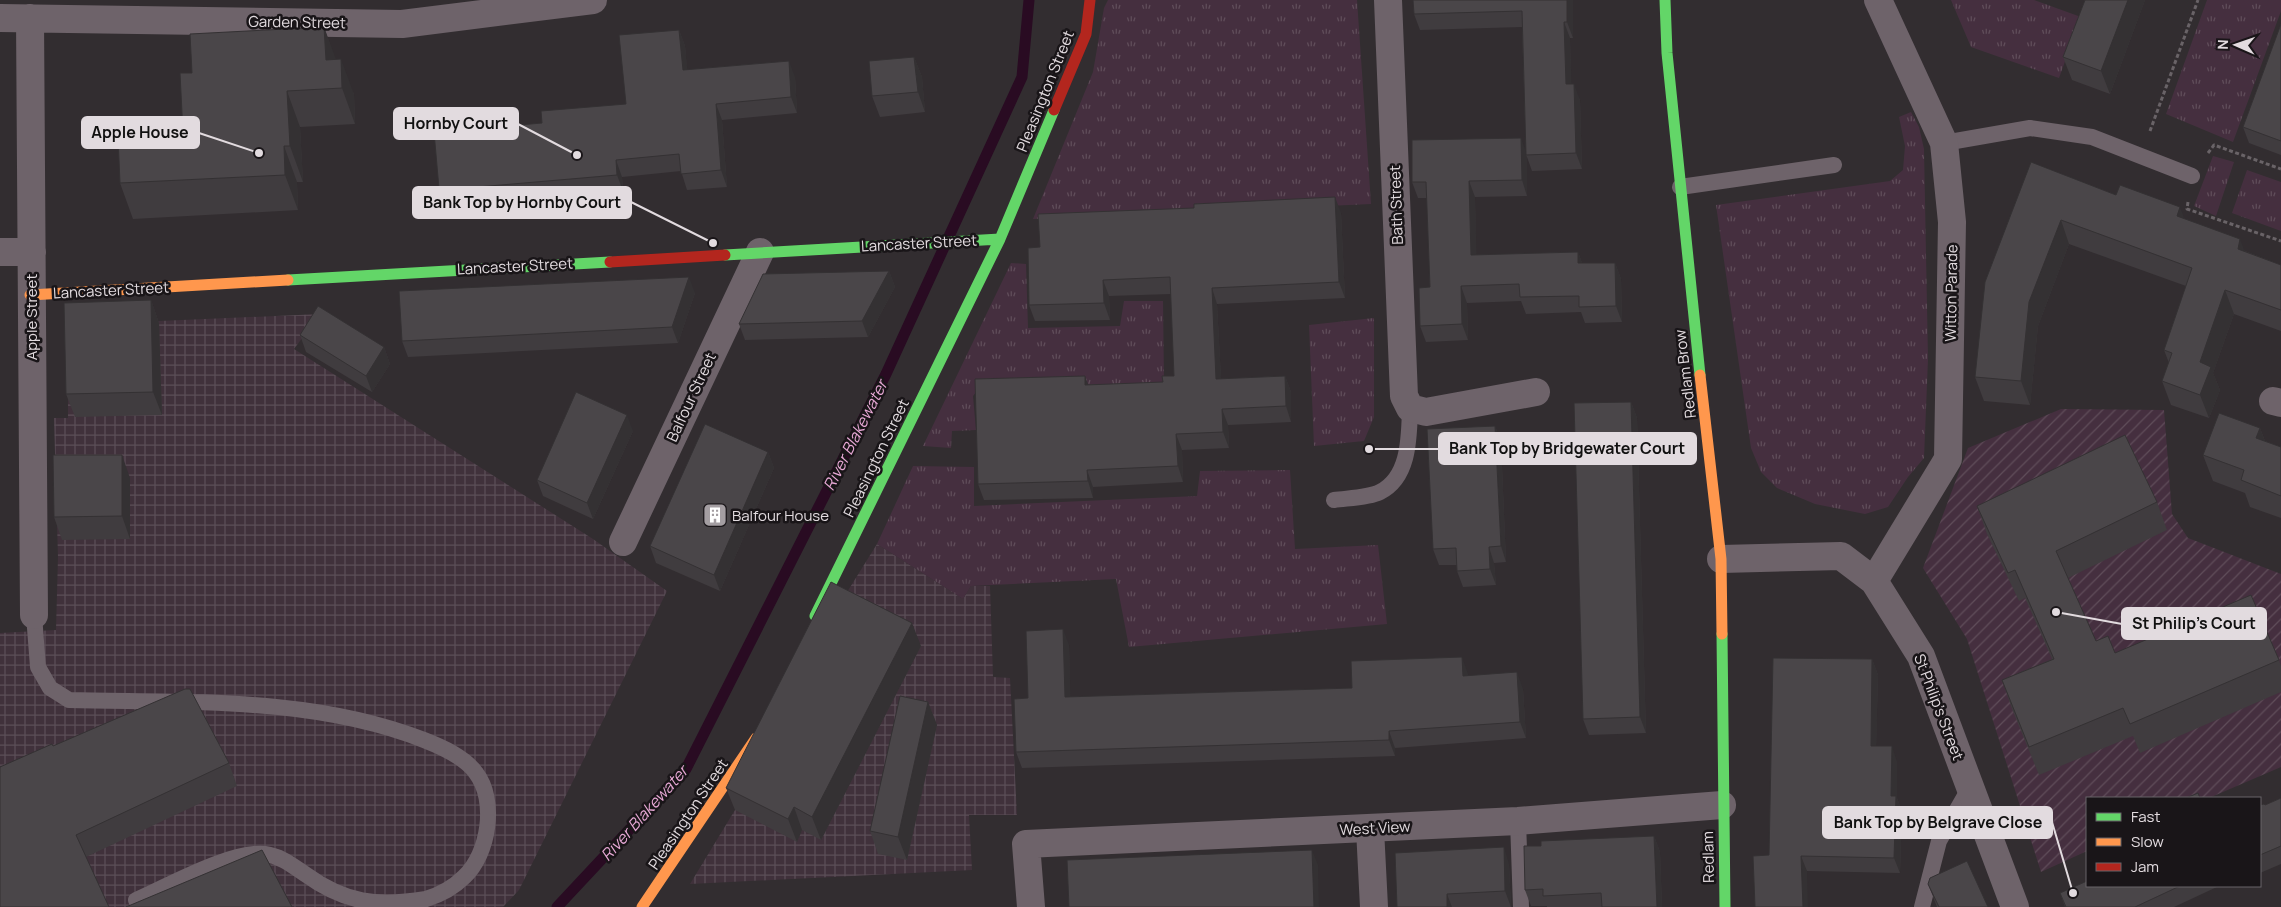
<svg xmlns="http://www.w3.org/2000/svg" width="2281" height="907" viewBox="0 0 2281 907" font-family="Manrope,sans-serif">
  <defs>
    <pattern id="industrial-grid" width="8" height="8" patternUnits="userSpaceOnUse" patternTransform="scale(1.25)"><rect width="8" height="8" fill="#40313b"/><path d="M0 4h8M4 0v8" fill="none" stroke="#5b4e57"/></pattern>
    <pattern id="grass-tufts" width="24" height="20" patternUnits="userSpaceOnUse" patternTransform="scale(1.25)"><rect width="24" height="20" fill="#452f3f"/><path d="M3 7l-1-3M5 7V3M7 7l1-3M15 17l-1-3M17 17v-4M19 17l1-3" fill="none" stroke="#604d5a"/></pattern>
    <pattern id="garden-furrows" width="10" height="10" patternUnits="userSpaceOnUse" patternTransform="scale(1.25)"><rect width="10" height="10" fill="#452f3f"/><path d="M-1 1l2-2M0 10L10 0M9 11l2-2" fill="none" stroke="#604d5a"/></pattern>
  </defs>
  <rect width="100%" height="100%" fill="#322d30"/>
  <path fill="url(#industrial-grid)" d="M320,314l-26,35 299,190 74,52 -148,299 -16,17h-503v-274l56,-3 2,-73 -4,-139h14v-93z
    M877,544l86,55 8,-13h19l3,91 17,1 7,137h-48l3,55 -282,14 45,-74 104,-205z"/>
  <path fill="url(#grass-tufts)" d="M1108,0h249l14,204 -338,15 60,-147 11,-64z
    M1951,0h83l47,17 -22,61 -88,-31z
    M2207,0h74v11l-48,131 -67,-28z
    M1911,112l8,15 5,22 4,210 -4,99 -16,19 -20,30 -23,7 -50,-10 -38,-16 -16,-16 -10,-24 -35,-243 174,-24 13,-11 2,-24 -6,-29z
    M2213,156l21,6 -18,54 -22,-10z
    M2247,170l34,12v49l-49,-18z
    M1011,263l15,1 2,64 92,-2 4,-25h39l1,82 -41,15 -142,-12 -8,10 3,34 -24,1 -1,17 -28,-2z
    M1374,318v99l-10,24 -50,5 -5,-121z
    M913,466l61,1v39l223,-10 3,-25 90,-1 5,79 83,-4 9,79 -258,23 -13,-68 -145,7 -8,13 -86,-55z"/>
  <path fill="url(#garden-furrows)" d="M2061,409l103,1 8,104 16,24 93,36v193l-72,31h-122v53l-46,21 -74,-233 -44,-71 45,-120z"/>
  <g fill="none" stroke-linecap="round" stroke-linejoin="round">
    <path stroke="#290b22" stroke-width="11" d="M557,907l129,-138 200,-395 136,-297 7,-77"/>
    <path stroke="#696367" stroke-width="3" stroke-dasharray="4 2.5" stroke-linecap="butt" d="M2150,131l48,-131
      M2208,153l6,-8 67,24
      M2188,202l-1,7 94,32"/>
    <path stroke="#6e636a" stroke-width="16" d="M1944,143l86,-15 62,9 100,39
      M1680,187l154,-22
      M1334,500c14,-2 34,-2 46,-8 30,-15 29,-56 30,-84
      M34,615l4,52 12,21 19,12c118,3 243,-4 355,40 18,7 41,17 52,33 21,27 13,81 -12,104 -10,10 -25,18 -38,22 -49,8 -81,4 -121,-25 -12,-8 -24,-18 -40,-20 -33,-4 -97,32 -129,46
      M1518,821l3,86
      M1922,907l17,-66 31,-54"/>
    <path stroke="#6e636a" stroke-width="28" d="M1388,0l16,396 6,12 16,4 110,-20
      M0,18l402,6 191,-24
      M30,18l4,597
      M0,252h32
      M2273,401l8,2
      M623,542l137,-290
      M1721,559l120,-3 33,25 47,75 94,251
      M1874,581l74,-122 4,-237 -8,-79 -66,-143
      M1370,829l4,78
      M1031,907l-5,-63 492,-23 204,-16"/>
    <path stroke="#63d668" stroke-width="11" d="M1665,0l2,53 33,322
      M725,255l275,-16
      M288,280l322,-18
      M815,616l185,-377 54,-129
      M1722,634l3,273"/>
    <path stroke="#ff974d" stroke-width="11" d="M30,295l258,-15
      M1700,375l21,184 1,75
      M642,907l114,-169"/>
    <path stroke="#b3261e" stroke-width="11" d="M1054,110l32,-76 4,-34
      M610,262l115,-7"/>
  </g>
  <path fill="#403c3f" d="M1413,0h160v38h-3l1,46 9,16 2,69 -50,2 -5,-14v39l-52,1 1,58 102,-3 4,11h33l6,16 1,43 -37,1 -4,-11 -55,2 -5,-13 -54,2 1,37 -42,2 -6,-16 10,-39 -3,-89h-9l-6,-16 114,-30 -4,-125 -102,3 -6,-16z
    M2085,0h60l-35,94 -38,-14 -9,-23z
    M2281,24v131l-32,-12 -6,-16z
    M324,27l11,32 19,35 1,30 -55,3 3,55h-6l1,28 -165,9 -13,-36 63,-50 9,-60z
    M679,30l6,16 2,24 108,7 2,36 -75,7 5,67 -40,3 -6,-19 -59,6 1,14 -151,13 1,10 -27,2 -6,-16 26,-77 1,7 75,-7 84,-19z
    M914,57l8,20 3,35 -45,5 -8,-21z
    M2031,162l85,33 68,24 61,32 36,14v66l-47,-17 -21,59 7,17 -11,28 -38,-13 -9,-24 7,-18 -5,-13 22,-64 -117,-42 -31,82 -8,79 -46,-4 -9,-24z
    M1341,213l4,85 -128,6 4,75 64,-3 6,16v30l-63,3 1,23 -47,2 1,32 -90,5v11l-109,2 -6,-16 110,-99 75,-3 11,-6 -3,-82 -62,2 1,24 -75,1 -6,-16 11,-58z
    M889,271l6,16 -27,50 -123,3 -6,-16z
    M695,293l-17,50 -270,14 -6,-16z
    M151,300l8,23 3,92 -87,2 -9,-23z
    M300,335l84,12 6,17 -18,28 -66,-40z
    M1631,402l6,16 9,315 -57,2 -6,-16z
    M1495,426l6,16 5,120 -12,1 2,22 -33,2 -6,-16v-6h-18l-6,-16z
    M2260,428l5,13 16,6v71l-31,-11 -5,-14 -32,-12 -10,-26z
    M633,431l-40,88 -50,-23 -6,-16z
    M768,452l6,16 -54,123 -64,-28 -6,-17z
    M130,478v61l-68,1 -8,-23z
    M2157,502l10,28 -99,48 28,63 19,12 164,7 2,6v26l-141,61 -7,-17 -94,39 -27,-66 -10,-29 50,-21 -27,-61 -6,3 -32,-67 -10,-28z
    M1069,645l1,52 282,-9 116,-14v2l55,13 3,49 -131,10v8l-373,12 -6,-16 12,-54z
    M921,646l-100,194 -19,-10 -5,12 -62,-32 -9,-22z
    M1872,659l6,16 -2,71 21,16v36l5,14 -2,61 -93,-2 -38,-16z
    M928,702l9,23 -30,135 -29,-6 -8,-23z
    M53,746l176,17 8,23 -151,71 -86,50z
    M2281,798v66l-21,9v-68h5z
    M1654,836l6,16 2,55h-115v-1h-16l-6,-16 16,-44z
    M1509,864l2,43h-114z
    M1928,884l60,23h-51z
    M2087,886h132l-45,21h-109l-5,-14z"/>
  <path fill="#343133" d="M1567,0h6v38l-6,-16z
    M2128,0h17l-35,94 -9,-23z
    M1564,22l6,16 2,62 -6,-16z
    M324,27l13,35 -11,-2z
    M679,30l6,16 4,40 -6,-16z
    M914,57l8,20 3,35 -7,-20z
    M341,59l13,35 1,30 -13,-36z
    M789,61l6,16 2,36 -6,-16z
    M1574,84l6,16 2,69 -6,-16z
    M287,91l13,36 3,55 -13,-36z
    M716,104l6,16 5,67 -6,-17z
    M460,107l6,16 2,23 -6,-16z
    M1521,138l6,17h-1l1,2v39l-5,-16z
    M284,146l13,36 1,28 -13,-35z
    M616,160l6,17 1,14 -6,-16z
    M1469,181l6,16 2,74 -6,-16z
    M466,188l6,16 1,10 -6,-17z
    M1335,197l6,16 4,85 -6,-16z
    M2180,207l9,24 -12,-15z
    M2061,220l8,24 -31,82 -8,79 -9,-24 8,-79z
    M2240,239l9,24 -11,-14z
    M1578,252l6,16 -6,-5z
    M1615,263l6,16 1,43 -6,-16z
    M889,271l6,16 -27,50 -6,-16z
    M689,277l6,16 -17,50 -6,-16z
    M1103,280l6,16 1,24 -6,-17z
    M1461,286l6,17 1,37 -6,-16z
    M1212,288l5,16 5,91 -6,-16z
    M2225,290l9,24 -21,59 7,17 -11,28 -9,-23v-33z
    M151,300l8,23 3,92 -9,-23z
    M384,347l6,17 -18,28 -6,-16z
    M1085,376l6,16 -6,-7z
    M1285,376l6,16v30l-5,-16z
    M1631,402l6,16 9,315 -6,-16z
    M1222,409l6,16 1,23 -6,-16z
    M627,415l6,16 -40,88 -6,-16z
    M1495,426l6,16 5,120 -5,-16z
    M2260,428l10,27 -14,-17z
    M1176,434l6,16 1,32 -5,-16z
    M768,452l6,16 -54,123 -6,-16z
    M122,455l8,23v61l-8,-23z
    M1087,470l6,17v11l-5,-17z
    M1489,547l5,16 2,22 -6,-16z
    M912,623l9,23 -100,194 -9,-23z
    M1063,629l6,16 2,69 -6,-17z
    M1462,657l6,17 1,19 -6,-17z
    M1872,659l6,16 -2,87 -5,-16z
    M1517,672l6,17 3,49 -6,-16z
    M928,702l9,23 -30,135 -9,-23z
    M1389,731l6,17v8l-6,-16z
    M1892,746l5,16v36l5,14 -2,61 -6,-15 -3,-62z
    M794,807l8,23 -5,12 -9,-23z
    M1654,836l6,16 2,55h-5z
    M1504,847l5,17 2,43 -6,-16z
    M1312,850l6,15 1,42h-5z
    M1801,856l6,15 1,36h-5z
    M1447,894l5,13h-5z"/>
  <path fill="#4a4649" stroke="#343133" d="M1413,0h154v22h-3l2,62h8l2,69 -50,2 -4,-144 -108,3z
    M2085,0h43l-27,71 -38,-14z
    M2281,24v117l-38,-14z
    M324,27l2,33 15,-1 1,29 -55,3 3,55h-6l1,29 -165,8 -2,-46 65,-4 -3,-60h12l-2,-39z
    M679,30l4,40 106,-9 2,36 -75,7 5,66 -40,4 -2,-20 -63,6 1,15 -151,13 1,9 -27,3 -8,-91 28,-2 2,23 80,-7 -1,-12 85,-7 -7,-69z
    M914,57l4,35 -46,4 -3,-35z
    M1521,138l1,42 -53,1 2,74 107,-3v11h37l1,43 -37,1v-11l-59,1 -1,-13 -58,2 1,38 -42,2 -1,-38 11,-1 -4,-105h-14v-42z
    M2031,162l85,33 4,-10 60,22 -3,9 63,23 -2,10 43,16v45l-56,-20 -25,72 11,5 -11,28 -38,-14 10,-28 -8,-3 28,-82 -131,-48 -32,82 -8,79 -46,-4 10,-95z
    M1335,197l4,85 -127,6 4,91 69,-3 1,30 -64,3 1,23 -47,2 2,32 -91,4 1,11 -110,3 -3,-105 110,-3v9l78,-3 -1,-6h12l-4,-99 -67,3 1,23 -75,2 -1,-57 12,-1 -2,-33 156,-6v-4z
    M889,271l-27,50 -123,3 24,-50z
    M689,277l-17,50 -270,14 -3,-50z
    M151,300l2,92 -87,2 -2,-91z
    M318,306l66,41 -18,29 -66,-41z
    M576,392l51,23 -40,88 -50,-23z
    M1631,402l9,315 -57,2 -9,-316z
    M2219,413l41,15 -4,10 25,9v49l-40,-16 3,-10 -41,-15z
    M705,424l63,28 -54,123 -64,-29z
    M1495,426l6,120 -12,1 1,22 -33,2 -1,-23 -23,1 -6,-120z
    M2125,435l32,67 -101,49 40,90 12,-5 7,17 136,-58 28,65 -149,64 -7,-16 -94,39 -27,-67 52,-21 -39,-89 -7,3 -31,-67z
    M53,455h69v61l-68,1z
    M831,582l81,41 -100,194 -18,-10 -6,12 -62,-31z
    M1063,629l2,68 287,-9 -1,-27 111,-4 1,19 54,-4 3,50 -131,9v9l-373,12 -2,-53 14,-1 -2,-67z
    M1773,658l99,1 -1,87h21l-1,50h5l-2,62 -93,-2 2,51h-48l-2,-51 16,-1z
    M185,689h5l39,74 -153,72 33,72h-109v-140l52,-23 1,2z
    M900,696l28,6 -30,135 -28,-6z
    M2198,793l2,5h-14z
    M2281,798v48l-21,9v-50l4,-1 1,1z
    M1654,836l3,71h-55l-1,-14 -58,3v-7l-18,1 -1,-44h17v-5z
    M1504,847l1,44 -58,3v13h-50l-2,-54z
    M262,850l30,57h-166z
    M1312,850l2,57h-245l-2,-47z
    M1967,861l21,46h-49l-11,-23 2,-6z
    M2087,881v5h93l-45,21h-69l-6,-14z"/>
  <defs>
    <g id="building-square" transform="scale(1.25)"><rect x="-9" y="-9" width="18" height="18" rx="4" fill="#a49ea2" stroke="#191518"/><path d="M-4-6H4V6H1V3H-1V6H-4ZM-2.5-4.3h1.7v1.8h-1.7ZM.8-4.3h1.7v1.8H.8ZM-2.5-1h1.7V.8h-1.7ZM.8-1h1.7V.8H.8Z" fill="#fff"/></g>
  </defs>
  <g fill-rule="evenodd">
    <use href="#building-square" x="715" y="515"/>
  </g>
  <g text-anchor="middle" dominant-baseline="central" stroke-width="5" stroke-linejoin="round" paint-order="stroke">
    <g font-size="15" fill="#e2dbdf" stroke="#191518">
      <text transform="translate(297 22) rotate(1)">Garden Street</text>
      <text transform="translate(1045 91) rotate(-68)">Pleasington Street</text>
      <text transform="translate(1396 205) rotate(-92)">Bath Street</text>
      <text transform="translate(919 243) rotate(-3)">Lancaster Street</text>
      <text transform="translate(515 266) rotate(-3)">Lancaster Street</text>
      <text transform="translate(111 290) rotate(-3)">Lancaster Street</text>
      <text transform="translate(1951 293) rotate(-89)">Witton Parade</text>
      <text transform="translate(31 317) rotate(-90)">Apple Street</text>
      <text transform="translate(1685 374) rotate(-97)">Redlam Brow</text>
      <text transform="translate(691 397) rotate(-65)">Balfour Street</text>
      <text transform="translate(876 458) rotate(-64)">Pleasington Street</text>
      <text transform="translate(1939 707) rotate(69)">St Philip's Street</text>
      <text transform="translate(688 814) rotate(-56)">Pleasington Street</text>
      <text transform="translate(1375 828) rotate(-3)">West View</text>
      <text transform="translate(1708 857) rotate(-91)">Redlam</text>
    </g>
    <g font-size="15" fill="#e2dbdf" stroke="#191518" text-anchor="start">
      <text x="732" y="515">Balfour House</text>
    </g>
    <g font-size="16" font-style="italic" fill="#e7a8d5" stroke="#191518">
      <text transform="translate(855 435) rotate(-63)">River Blakewater</text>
      <text transform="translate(644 813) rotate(-48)">River Blakewater</text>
    </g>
  </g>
  <path fill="none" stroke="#e2dbdf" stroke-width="2" d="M577 155L518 124M259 153L199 133M713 243L631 202M1369 449L1439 449M2056 612L2122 624M2073 893L2052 822"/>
  <g fill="#e2dbdf" stroke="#191518" stroke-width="2">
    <circle cx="577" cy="155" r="5"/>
    <circle cx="259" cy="153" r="5"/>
    <circle cx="713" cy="243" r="5"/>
    <circle cx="1369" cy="449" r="5"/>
    <circle cx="2056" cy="612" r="5"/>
    <circle cx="2073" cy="893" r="5"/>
  </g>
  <g fill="#e2dbdf" stroke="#e2dbdf" stroke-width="2">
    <rect x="394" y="108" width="124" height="31" rx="5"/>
    <rect x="82" y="117" width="117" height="31" rx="5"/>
    <rect x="413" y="187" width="218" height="31" rx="5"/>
    <rect x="1439" y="433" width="257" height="31" rx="5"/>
    <rect x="2122" y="608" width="144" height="31" rx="5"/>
    <rect x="1823" y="807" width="229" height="31" rx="5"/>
  </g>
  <g font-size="16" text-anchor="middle" font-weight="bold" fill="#111">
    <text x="456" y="129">Hornby Court</text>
    <text x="140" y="138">Apple House</text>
    <text x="522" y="208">Bank Top by Hornby Court</text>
    <text x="1567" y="454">Bank Top by Bridgewater Court</text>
    <text x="2194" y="629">St Philip's Court</text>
    <text x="1938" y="828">Bank Top by Belgrave Close</text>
  </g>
  <rect x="2086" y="797" width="175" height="90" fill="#191518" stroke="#696468"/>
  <rect x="2096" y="813" width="25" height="8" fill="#63d668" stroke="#696468"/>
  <text x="2131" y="822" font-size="15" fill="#e2dbdf">Fast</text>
  <rect x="2096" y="838" width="25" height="8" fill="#ff974d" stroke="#696468"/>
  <text x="2131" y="847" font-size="15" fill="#e2dbdf">Slow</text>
  <rect x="2096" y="863" width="25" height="8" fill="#b3261e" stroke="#696468"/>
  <text x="2131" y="872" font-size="15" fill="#e2dbdf">Jam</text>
  <g transform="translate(2236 45) rotate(272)" stroke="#191518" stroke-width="4" paint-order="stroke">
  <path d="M0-4L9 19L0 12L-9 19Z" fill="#e2dbdf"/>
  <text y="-8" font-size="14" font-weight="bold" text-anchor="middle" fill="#e2dbdf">N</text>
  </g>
</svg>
